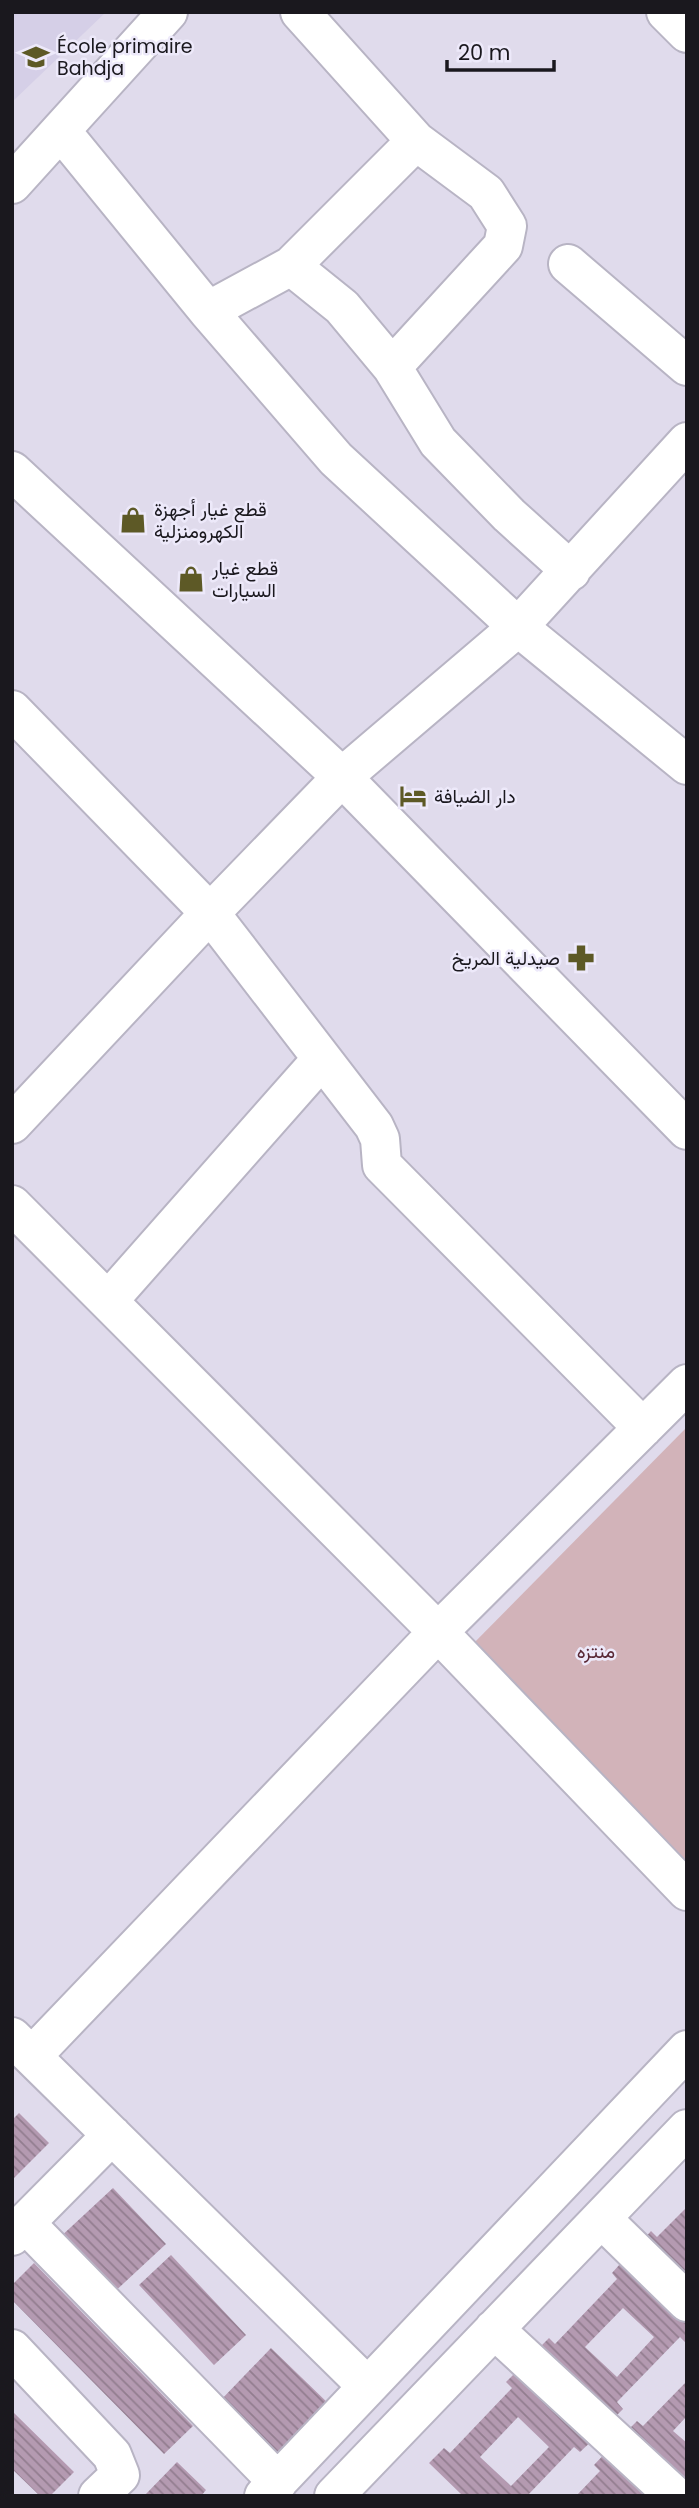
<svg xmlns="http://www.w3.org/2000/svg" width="699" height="2508" viewBox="0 0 699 2508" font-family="Poppins,Vazirmatn,sans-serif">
  <defs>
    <pattern id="building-back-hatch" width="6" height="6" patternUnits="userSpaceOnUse" patternTransform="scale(1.75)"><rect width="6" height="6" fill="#b49ab1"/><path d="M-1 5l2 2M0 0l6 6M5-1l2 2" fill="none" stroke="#927d8f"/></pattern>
  </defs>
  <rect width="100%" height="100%" fill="#e0dbec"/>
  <path fill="#d5cfe7" d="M12,12h94l-94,90z"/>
  <path fill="#d2b3b9" d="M687,1427v442l-222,-217z"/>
  <path fill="url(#building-back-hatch)" fill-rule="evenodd" d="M19,2113l30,30 -37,37v-60z
    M113,2188l53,56 -56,52 -53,-56z
    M687,2207v88l-50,-48 14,-16 6,6z
    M171,2255l75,80 -32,30 -75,-80z
    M628,2255l59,55v34l-7,-7 -63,65 6,7 -15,15 -74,-71 15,-15 6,6 62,-65 -5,-6zM623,2308l31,29 -37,40 -32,-30z
    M34,2263l159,163 -29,28 -152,-154v-15z
    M271,2348l61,59 -53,55 -61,-59z
    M523,2365l75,70 -18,17 -6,-5 -47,49h-64l-34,-33 15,-15 6,5 62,-65 -6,-6zM518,2417l31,30 -38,39 -31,-29z
    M687,2381v35l-14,15 14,12v53l-65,-60 15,-15 6,5z
    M12,2411l62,61 -24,24h-10l-28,-27z
    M611,2447l51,49h-86l24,-25 -6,-6z
    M177,2462l29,28 -5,6h-57z"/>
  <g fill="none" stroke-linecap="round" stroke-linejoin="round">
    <g stroke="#b8b4c4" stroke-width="42">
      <path id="minor" d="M300,12l116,129 70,52 21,33 -4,20 -111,121
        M666,12l21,21
        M61,131l147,180 128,148 182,168 169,138
        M12,184l156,-172
        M568,264l119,102
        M291,266l51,41 50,60 46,75 71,73 62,56
        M208,311l83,-45 125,-125
        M12,471l330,306 345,353
        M12,710l198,203 164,213 6,13 2,26 261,263
        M12,1124l198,-211 132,-136 176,-150 169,-185
        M12,1205l426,427 249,259
        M108,1301l213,-241
        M12,2037l355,349
        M32,2056l406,-424 249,-248
        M602,2219l85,83
        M25,2223l253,259
        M12,2236l100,-101
        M494,2329l181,167
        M12,2349l100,106 8,20 -22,21
        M264,2496l423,-446
        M334,2496l353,-367"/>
    </g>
    <use href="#minor" stroke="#fff" stroke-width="38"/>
  </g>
  <defs>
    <g id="school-bare" transform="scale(2.1)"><path d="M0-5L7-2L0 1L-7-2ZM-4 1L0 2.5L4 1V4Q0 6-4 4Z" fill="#5d5926" stroke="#ede9fa" stroke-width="2.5" paint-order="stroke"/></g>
    <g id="shop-bare" transform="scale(2.1)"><path d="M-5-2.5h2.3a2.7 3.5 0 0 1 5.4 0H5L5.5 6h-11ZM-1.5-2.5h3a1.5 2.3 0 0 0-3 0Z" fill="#5d5926" stroke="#ede9fa" stroke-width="2.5" paint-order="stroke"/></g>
    <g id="hotel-bare" transform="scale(2.1)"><path d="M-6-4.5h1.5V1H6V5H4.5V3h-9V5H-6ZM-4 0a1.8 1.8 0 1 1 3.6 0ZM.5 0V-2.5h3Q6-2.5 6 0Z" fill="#5d5926" stroke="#ede9fa" stroke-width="2.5" paint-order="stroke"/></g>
    <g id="pharmacy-bare" transform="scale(2.1)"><path d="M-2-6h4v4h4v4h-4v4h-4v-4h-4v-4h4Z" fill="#5d5926" stroke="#ede9fa" stroke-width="2.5" paint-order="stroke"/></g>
  </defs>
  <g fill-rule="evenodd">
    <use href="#school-bare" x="36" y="57"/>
    <use href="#shop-bare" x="133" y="520"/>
    <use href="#shop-bare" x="191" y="579"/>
    <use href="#hotel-bare" x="413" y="796"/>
    <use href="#pharmacy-bare" x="581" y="958"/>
  </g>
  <g text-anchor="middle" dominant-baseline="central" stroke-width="5" stroke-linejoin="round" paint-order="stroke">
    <g font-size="19" fill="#1a181e" stroke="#ede9fa" text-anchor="start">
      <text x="57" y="46">École primaire<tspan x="57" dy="22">Bahdja</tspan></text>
      <text x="154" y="509">قطع غيار أجهزة<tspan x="154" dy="22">الكهرومنزلية</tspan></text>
      <text x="212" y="568">قطع غيار<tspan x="212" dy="22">السيارات</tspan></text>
      <text x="434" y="796">دار الضيافة</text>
      <text x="560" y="958" text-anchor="end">صيدلية المريخ</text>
    </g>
    <g font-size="19" fill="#592836" stroke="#ede9fa">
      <text x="596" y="1651">منتزه</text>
    </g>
  </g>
  <rect width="699" height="2508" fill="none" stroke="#1a181e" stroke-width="28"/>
  <path d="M447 60v10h107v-10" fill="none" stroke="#1a181e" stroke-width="3.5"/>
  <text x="458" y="60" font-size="21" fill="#1a181e" stroke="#ede9fa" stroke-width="5" paint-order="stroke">20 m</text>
</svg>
